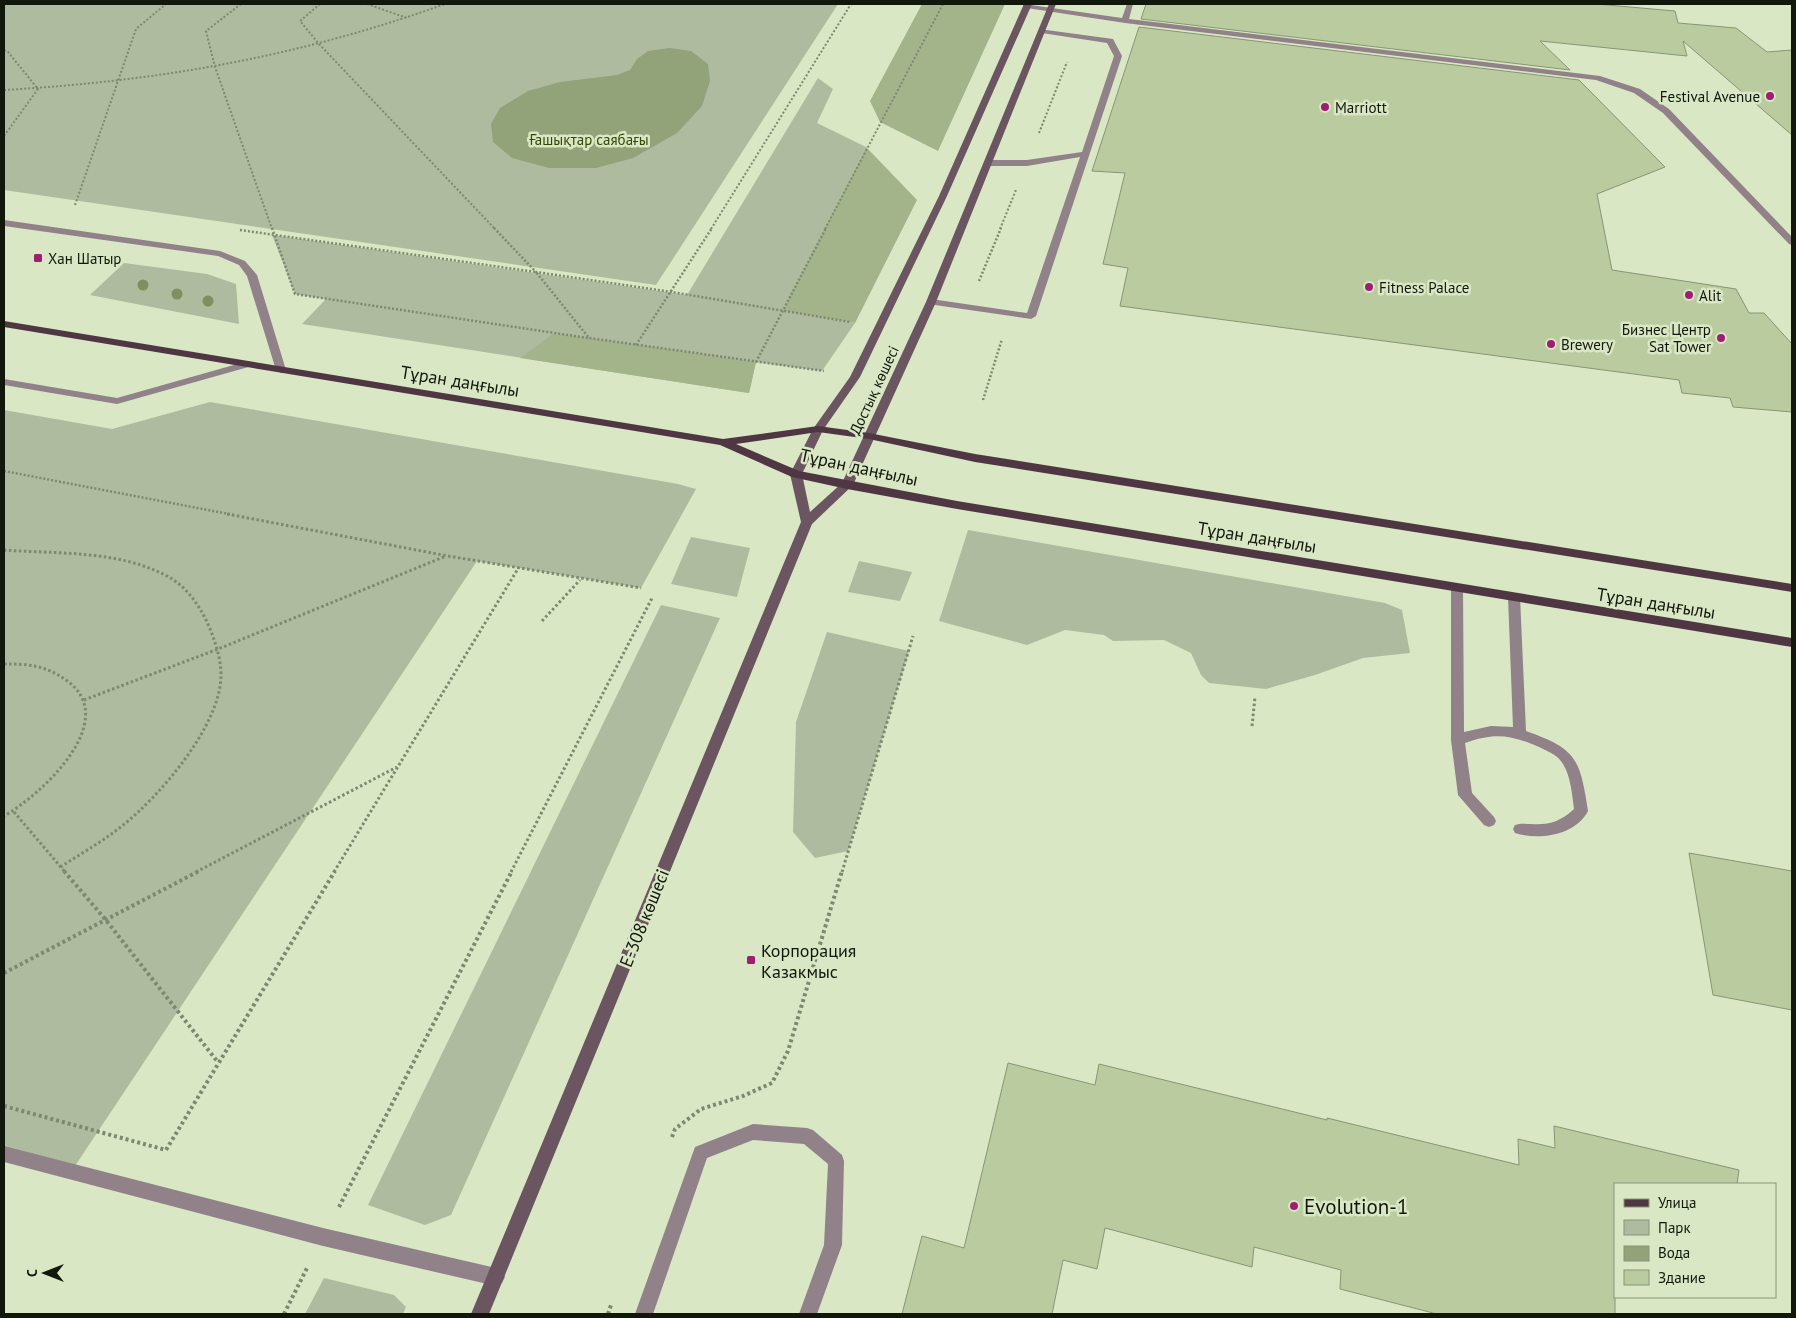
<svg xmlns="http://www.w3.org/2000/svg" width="1796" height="1318" viewBox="0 0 1796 1318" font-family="'PT Sans',sans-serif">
  <rect width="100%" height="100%" fill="#d9e7c4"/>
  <path fill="#afbb9f" d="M4,4h834l-182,281 -652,-95z
    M818,78l15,11 -16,34 49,24 -84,164 73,12 -33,48 -66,-9 -7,31 -447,-69 24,-25 -31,-5 -23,-59 415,60z
    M124,263l83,11 29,10 3,40 -149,-29z
    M210,402l468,82 18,5 -55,99 -164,-27 -406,611 -67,-19v-743l108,19z
    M968,530l417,73 17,7 8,43 -47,5 -48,17 -49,14 -57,-6 -8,-8 -10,-22 -27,-13 -51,1 -9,-6 -39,-5 -38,15 -88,-24z
    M691,537l59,11 -13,49 -66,-13z
    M859,561l53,11 -12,29 -52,-9z
    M661,605l59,13 -269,597 -26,10 -57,-20z
    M827,632l82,19 -61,200 -33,7 -22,-26 3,-110z
    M324,1278l70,17 12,12 -3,7h-98z"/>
  <path fill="#a3b48a" d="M922,4h83l-67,147 -58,-29 -10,-21z
    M866,147l51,53 -62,123 -73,-12z
    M554,333l202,29 -7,31 -229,-35z"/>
  <path fill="#92a279" d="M670,48l21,3 17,13 2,17 -8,25 -25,27 -44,25 -37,10h-47l-37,-10 -19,-16 -2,-18 9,-16 28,-17 32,-9 57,-7 13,-5 7,-11 11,-8z"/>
  <path fill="#bacba0" stroke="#889575" d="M1146,4h450l79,7 3,12 58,5 31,24 25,-2v85l-109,-94 4,15 -147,-15 30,29 -429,-51z
    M1139,27l440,53 86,87 -68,27 15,76 124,19 13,24h15l28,31v68l-59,-5 -3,-9 -48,-5 -3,-13 -559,-74 8,-38 -25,-4 22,-91 -33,-2z
    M1689,853l103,18v139l-79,-15z
    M1008,1063l87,22 4,-21 228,56v-2l192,47 -1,-26 37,9 -1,-22 185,44 -2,14h-122v130h-178l-97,-25 1,-19 -87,-23 -2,20 -147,-39 -8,41 -34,-9 -11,54h-150l20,-78 42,12z"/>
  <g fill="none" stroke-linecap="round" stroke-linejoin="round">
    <path stroke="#7e8870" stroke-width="2" stroke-dasharray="2 2" stroke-linecap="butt" d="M241,4l-35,27 9,36 57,162
      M320,4l-20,17 19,23 176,185
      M367,4l40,14
      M4,50l4,2 30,37 -34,47
      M4,90c156,-9 293,-33 441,-86
      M1039,133l28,-71
      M75,205l61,-176 30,-25
      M711,229l140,-225
      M825,229l118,-225
      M1000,229l16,-39"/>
    <path stroke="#7e8870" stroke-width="2.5" stroke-dasharray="2 2" stroke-linecap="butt" d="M272,228l23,66 293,44
      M494,228l42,44 136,20 178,30
      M240,230l296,42 53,66 235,33
      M979,281l22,-53
      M636,345l76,-117
      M756,362l70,-134
      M983,400l19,-61
      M4,471l230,44"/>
    <path stroke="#7e8870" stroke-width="3" stroke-dasharray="2.5 2.5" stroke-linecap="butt" d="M227,514l221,42 193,32
      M4,550c54,4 114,0 163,26 21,11 35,33 44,55 5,14 10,28 10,44 0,50 -61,121 -99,151 -20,16 -42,28 -63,42
      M542,621l38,-41
      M4,664c25,0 40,1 62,16 57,40 -25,115 -62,136
      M84,700l134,-51 228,-93
      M1252,726l3,-29
      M14,812l51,60
      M196,872l201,-105
      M334,872l185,-305
      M511,872l141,-274
      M842,872l71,-236"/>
    <path stroke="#7e8870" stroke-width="4" stroke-dasharray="3 3" stroke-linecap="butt" d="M64,871l41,48 112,142
      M4,973l195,-102
      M4,1106l162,44 169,-279
      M672,1137l3,-8 26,-20 42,-13 29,-13 16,-32 54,-180
      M339,1207l173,-336
      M284,1314l24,-48
      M608,1314l3,-9"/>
    <path fill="#918189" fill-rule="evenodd" d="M1024,4l98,14 5,-14h6l-4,15 471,57 40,13 29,20 123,128v8l-3,-1 -126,-131 -29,-20 -38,-13 -471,-57 -98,-15 -4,-2z
      M1039,29l74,10 9,17 -86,260 -5,3 -103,-15v-4l3,-1 96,14 53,-156 -53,9h-39l-4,-3 4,-3h39l55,-8 32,-96 -7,-13 -65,-10h-3z
      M4,220l216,31 25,10 12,14 29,95 -5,3 -5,-3 -29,-94 -8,-11 -21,-9 -214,-30z
      M248,361l5,3 -1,2 -135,38 -113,-19v-6l113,19z
      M1457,584l6,4 1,144 27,-6 22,1 -5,-130 2,-3h8l2,3 6,134c51,18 54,28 62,80 -12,24 -49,30 -73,22l-2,-4 2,-4c6,-2 10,-1 16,-1 18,1 29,-2 43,-15 -2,-14 -3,-32 -11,-45 -5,-9 -14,-12 -24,-17 -28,-12 -44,-15 -74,-4l7,50 22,24 2,4 -2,4 -5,2 -5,-2 -26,-30 -7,-55v-152z
      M753,1124l54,4 6,2 29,25 2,6 -2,84 -25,69h-18l25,-69 4,-81 -24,-20 -51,-4 -46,18 -54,156h-18l60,-167z
      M4,1146l319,82 173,40 6,3 3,6 -3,6 -6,3 -173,-40 -319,-84z"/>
    <path fill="#6a5560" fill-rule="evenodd" d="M1024,4h8l-85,192 -87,181 -37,53 -21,44 8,38 32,-29 84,-181 123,-298h7l-120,298 -83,183 -41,39 -323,790h-18l330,-792 -11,-48 23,-45 37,-52 89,-181z"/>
    <path fill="#4f3643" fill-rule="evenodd" d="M4,321l719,118 95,-13 51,7 106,21 817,130v8l-817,-130 -106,-23 -51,-7 -82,12 63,27 158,30 835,137v9l-835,-138 -110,-20 -55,-12 -72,-32 -716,-118z"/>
  </g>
  <g fill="#7f905c">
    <circle cx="143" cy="285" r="5.5"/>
    <circle cx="177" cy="294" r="5.5"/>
    <circle cx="208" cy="301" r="5.5"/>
  </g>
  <g fill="#9e1e71" stroke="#d9e7c4" stroke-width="2">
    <circle cx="1770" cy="96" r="5"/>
    <circle cx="1325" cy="107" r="5"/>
    <rect x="33" y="253" width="10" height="10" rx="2.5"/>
    <circle cx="1369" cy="287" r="5"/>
    <circle cx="1689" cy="295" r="5"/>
    <circle cx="1721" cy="338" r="5"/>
    <circle cx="1551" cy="344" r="5"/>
    <rect x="746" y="955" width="10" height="10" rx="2.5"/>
    <circle cx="1294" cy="1206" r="5"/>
  </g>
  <g text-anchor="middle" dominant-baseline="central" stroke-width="5" stroke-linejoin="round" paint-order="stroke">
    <g font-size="15" fill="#12170b" stroke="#d9e7c4" text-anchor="start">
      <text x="1760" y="96" text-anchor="end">Festival Avenue</text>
      <text x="1335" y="107">Marriott</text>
      <text x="48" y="258">Хан Шатыр</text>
      <text x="1379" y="287">Fitness Palace</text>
      <text x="1699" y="295">Alit</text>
      <text x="1711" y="329" text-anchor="end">Бизнес Центр<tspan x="1711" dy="17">Sat Tower</tspan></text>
      <text x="1561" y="344">Brewery</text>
    </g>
    <g font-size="15" fill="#354906" stroke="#d9e7c4">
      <text x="589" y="139">Ғашықтар саябағы</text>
    </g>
    <g font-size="15" fill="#12170b" stroke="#d9e7c4">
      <text transform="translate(874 390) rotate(-65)">Достық көшесі</text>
    </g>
    <g font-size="18" fill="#12170b" stroke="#d9e7c4">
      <text transform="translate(460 381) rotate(9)">Тұран даңғылы</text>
      <text transform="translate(859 467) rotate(12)">Тұран даңғылы</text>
      <text transform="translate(1257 537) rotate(9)">Тұран даңғылы</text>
      <text transform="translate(1656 603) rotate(9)">Тұран даңғылы</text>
      <text transform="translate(644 918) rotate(-68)">Е-308 көшесі</text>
    </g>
    <g font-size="18" fill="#12170b" stroke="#d9e7c4" text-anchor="start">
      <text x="761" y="950">Корпорация<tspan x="761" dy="21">Казакмыс</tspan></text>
    </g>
    <g font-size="21" fill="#12170b" stroke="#d9e7c4" text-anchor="start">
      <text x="1304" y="1206">Evolution-1</text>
    </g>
  </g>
  <rect width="1796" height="1318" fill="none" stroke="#12170b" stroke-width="10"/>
  <rect x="1614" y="1183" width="162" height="115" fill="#d9e7c4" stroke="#89947a"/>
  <rect x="1624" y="1199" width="25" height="8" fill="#4f3643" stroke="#89947a"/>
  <text x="1658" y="1208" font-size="15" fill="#12170b">Улица</text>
  <rect x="1624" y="1220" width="25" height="15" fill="#afbb9f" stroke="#89947a"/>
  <text x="1658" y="1233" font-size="15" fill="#12170b">Парк</text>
  <rect x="1624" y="1246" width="25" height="15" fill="#92a279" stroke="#89947a"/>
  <text x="1658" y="1258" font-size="15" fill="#12170b">Вода</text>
  <rect x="1624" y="1270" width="25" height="15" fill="#bacba0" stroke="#89947a"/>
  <text x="1658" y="1283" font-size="15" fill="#12170b">Здание</text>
  <g transform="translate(45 1273) rotate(270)" stroke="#d9e7c4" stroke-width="4" paint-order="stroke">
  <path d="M0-4L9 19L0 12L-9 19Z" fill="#12170b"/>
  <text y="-8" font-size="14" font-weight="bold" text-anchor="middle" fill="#12170b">С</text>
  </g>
</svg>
